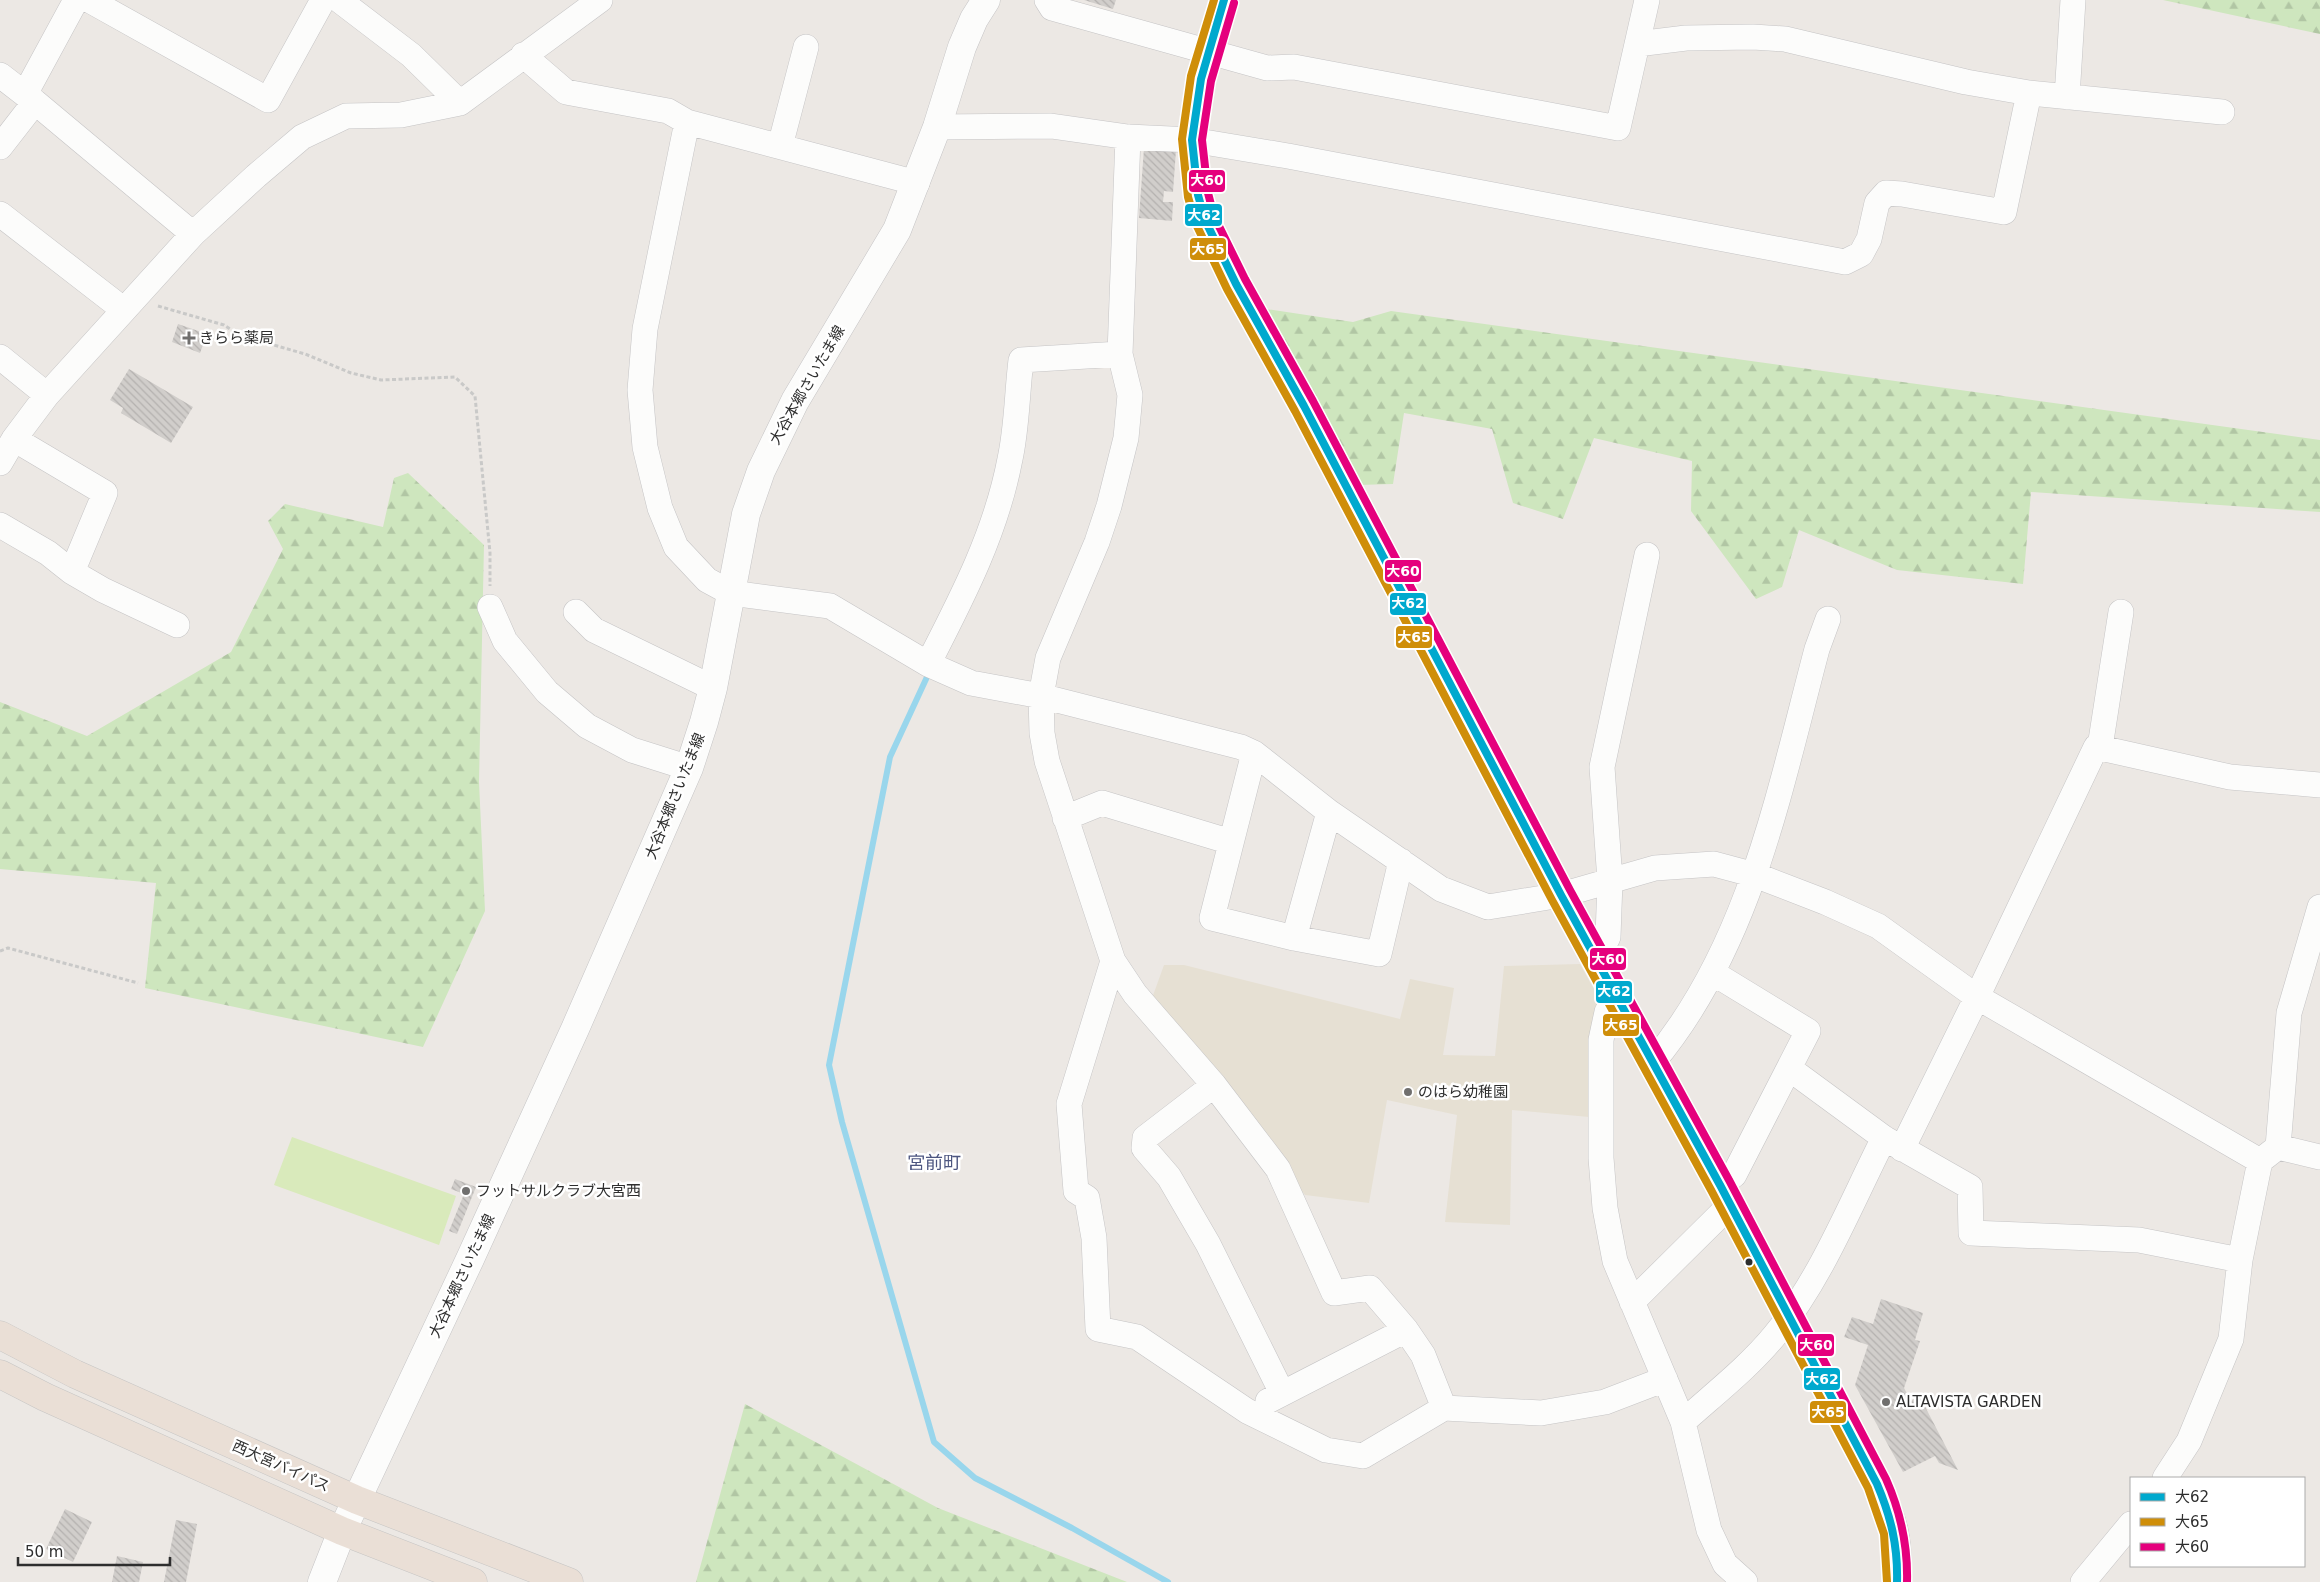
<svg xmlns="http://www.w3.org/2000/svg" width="2320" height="1582" viewBox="0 0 2320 1582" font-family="'DejaVu Sans','Noto Sans JP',sans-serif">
  <defs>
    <pattern id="forest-firs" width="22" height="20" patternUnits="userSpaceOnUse" patternTransform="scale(1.25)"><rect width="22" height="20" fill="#cee6be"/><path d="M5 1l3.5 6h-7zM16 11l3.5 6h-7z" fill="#b1c6a4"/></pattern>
    <pattern id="building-back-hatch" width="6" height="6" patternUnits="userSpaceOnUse" patternTransform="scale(1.25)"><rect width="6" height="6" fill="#d1cecb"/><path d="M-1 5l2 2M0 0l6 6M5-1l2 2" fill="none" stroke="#b4b1af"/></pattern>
  </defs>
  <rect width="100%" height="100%" fill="#ece8e4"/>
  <path fill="#e6e0d3" d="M1580,964l21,38 -12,115 -77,-7 -2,115 -65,-3 12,-107 -70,-15 -18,103 -64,-8 -154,-194 13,-36h20l216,54 10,-40 44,9 -11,67 52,1 9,-90z"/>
  <path fill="url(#forest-firs)" d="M2163,0h157v34z
    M1266,309l87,13 38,-11 929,129v72l-289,-20 -8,92 -126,-14 -98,-40 -17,57 -26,12 -65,-88 1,-50 -98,-23 -31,81 -50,-16 -21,-74 -88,-16 -11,71 -35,1z
    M408,473l76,72 -5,237 6,129 -62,136 -278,-59 11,-105 -156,-14v-167l87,34 144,-84 52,-103 -15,-28 17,-17 98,23 11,-49z
    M745,1404l193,104 189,74h-431z"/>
  <path fill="#d9eabb" d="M292,1137l164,59 -17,49 -165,-60z"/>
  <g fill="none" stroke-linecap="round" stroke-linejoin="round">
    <path stroke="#99d6ec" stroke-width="6" d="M927,677l-37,80 -61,308 13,57 92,320 41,36 97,50 96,54"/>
  </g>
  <path fill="url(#building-back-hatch)" d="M1084,0h32l-3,9z
    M1144,148l32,2 -3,42 -9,-1 -1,11h10l-1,19 -33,-3z
    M178,324l29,10 -7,19 -28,-11z
    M129,369l64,38 -22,36 -50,-30 2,-5 -13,-8z
    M455,1179l21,8 -19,47 -8,-3 15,-37 -13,-5z
    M1881,1299l42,14 -8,27 5,1 -16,47 7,13 8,-6 39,75 -19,-7 -4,-7 -32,16 -48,-87 13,-40 -24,-8 8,-20 21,7z
    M65,1509l27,13 -19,40 -27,-13z
    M176,1520l21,4 -11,58h-22z
    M117,1556l26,6 -4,20h-27z"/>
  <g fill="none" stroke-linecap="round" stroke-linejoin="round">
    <g stroke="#c5c4c5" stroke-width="26">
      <path id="street" d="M89,0l179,100 55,-100
        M339,0l72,55 49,48
        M1047,0l5,8 215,60 27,-1 324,61 29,-128
        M1637,44l49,-6 67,-1 32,2 181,43 63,11
        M523,55l43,37 102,19 19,11 230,61
        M0,75l35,27 158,132
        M25,94l51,-94
        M2067,97l6,-97
        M687,122l-42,207 -5,61 5,57 15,61 16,39 31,33 24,13 99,13 98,58 43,19 70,13 200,51 13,6 75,59 112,77 47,18 73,-12 94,-27 59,-4 41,11 70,27 53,24 99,71 283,164 18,-14 11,-134 31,-106
        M937,127l114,-1 77,11 64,3 96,16 557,106 16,-8 8,-15 8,-36 9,-10 16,1 102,18 25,-119 193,19
        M1128,137l-8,217 10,41 -4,43 -17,68 -12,36 -49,116 -7,38 1,37 5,28 66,200 -44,143 7,87 11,7 7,40 4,91 39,8 110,74 79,39 37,6 81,-48 97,5 64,-11 60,-23
        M780,146l26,-99
        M0,147l35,-45
        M0,214l124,96
        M0,357l47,38
        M14,439l91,54 -33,79
        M0,463l14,-24 33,-44 146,-161 63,-58 46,-39 44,-21 55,-1 59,-12 140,-103
        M0,525l48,28 24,19 31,18 74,35
        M490,607l15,34 42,51 40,34 45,24 57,18
        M576,612l18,18 119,58
        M928,664c34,-66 68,-131 82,-205 7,-32 7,-66 11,-99l99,-6
        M2100,747l21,-135
        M1254,753l-42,165 82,20 35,-126
        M1065,818l37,-15 129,39
        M1294,938l85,16 22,-93
        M1596,960l12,-23 2,-56 -8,-114 45,-212
        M1113,961l22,33 79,91 64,84 56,124 36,-5 36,42 17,25 21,53
        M1713,973l95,58 -74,144 -14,10
        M1616,996l-9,16 -6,28v118l4,50 10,53 68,161 26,108 16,34 20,18
        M1653,1062c97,-116 126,-270 164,-413l11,-30
        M1790,1069l94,69 86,49 1,46 168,7 101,20
        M1214,1085l-69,53 -1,10 25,29 39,67 74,149
        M2278,1147l42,10
        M1902,1149l75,-152 119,-250 134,30 90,8
        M1632,1302l98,-97
        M1268,1401l138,-71
        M1683,1422c31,-28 66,-55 92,-87 47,-58 75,-130 109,-197
        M2165,1478l24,-37 42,-102 9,-79 20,-99
        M2083,1582l48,-58"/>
    </g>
    <g stroke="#c5c4c5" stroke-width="29">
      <path id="secondary" d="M1224,0l-23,79 -9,61 6,55 7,25 31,64 68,122 257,489 159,290 157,299c17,37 22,57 20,98
        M322,1582l20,-51 128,-272 105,-230 114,-261 15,-46 9,-34 33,-174 15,-43 34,-70 102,-171 40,-103 25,-80 12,-28 12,-19"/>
    </g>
    <g stroke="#c6c5c4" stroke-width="29">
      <path id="highway" d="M0,1335l75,39 282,126 212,82
        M0,1374l45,23 297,134 131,51"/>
    </g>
    <path stroke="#c9c9c8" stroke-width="3" stroke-dasharray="4 2.5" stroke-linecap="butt" d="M158,306l66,19 15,10 66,19 46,19 30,7 74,-3 20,19 15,157v33
      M0,951l8,-3 130,35"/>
    <use href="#street" stroke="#fcfcfb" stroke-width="25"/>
    <use href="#secondary" stroke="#fcfcfb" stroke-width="28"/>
    <use href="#highway" stroke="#eadfd6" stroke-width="28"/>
    <g stroke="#fff" stroke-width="11">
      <path id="bus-1" d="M1224,0l-23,79 -9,61 6,55 7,25 31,64 68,122 257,489 159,290 157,299c14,33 21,62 20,98"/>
    </g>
    <g stroke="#fff" stroke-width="11">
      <path id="bus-2" d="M1214,0l-23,76 -9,63 6,58 8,27 31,65 68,122 257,489 159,290 157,298 16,46 3,48"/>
    </g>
    <g stroke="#fff" stroke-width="11">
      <path id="bus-3" d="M1234,3l-23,78 -9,59 6,53 6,23 31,63 68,122 257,489 159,290 157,299c15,34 22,66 21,103"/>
    </g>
    <use href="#bus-1" stroke="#00a9ce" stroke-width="8"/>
    <use href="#bus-2" stroke="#cf8e09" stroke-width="8"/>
    <use href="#bus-3" stroke="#e5007d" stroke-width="8"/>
  </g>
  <g fill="#706f6e" stroke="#fff" stroke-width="2">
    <path d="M186.5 330.5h5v5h5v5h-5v5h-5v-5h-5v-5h5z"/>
    <circle cx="1408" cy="1092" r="5"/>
    <circle cx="466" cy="1191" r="5"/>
    <circle cx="1886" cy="1402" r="5"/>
  </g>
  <circle fill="#2e2e2e" stroke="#fff" stroke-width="2" cx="1749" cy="1262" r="4.5"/>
  <g text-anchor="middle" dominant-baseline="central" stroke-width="5" stroke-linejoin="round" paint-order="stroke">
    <g font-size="15" fill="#2e2e2e" stroke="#fff" text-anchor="start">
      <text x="199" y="338">きらら薬局</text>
      <text x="1418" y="1092">のはら幼稚園</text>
      <text x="476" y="1191">フットサルクラブ大宮西</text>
      <text x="1896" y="1402">ALTAVISTA GARDEN</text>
    </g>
    <g font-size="15" fill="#2e2e2e" stroke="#fff">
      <text transform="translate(807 385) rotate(-60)">大谷本郷さいたま線</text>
      <text transform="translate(675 796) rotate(-68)">大谷本郷さいたま線</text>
      <text transform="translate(462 1276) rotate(-65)">大谷本郷さいたま線</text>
      <text transform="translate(281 1466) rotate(24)">西大宮バイパス</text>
    </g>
    <g font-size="18" fill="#4d5680" stroke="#fff">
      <text x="934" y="1162">宮前町</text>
    </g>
  </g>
  <g stroke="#fff" stroke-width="2">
    <rect x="1188" y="169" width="38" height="24" rx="5" fill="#e5007d"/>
    <rect x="1184" y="203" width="39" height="24" rx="5" fill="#00a9ce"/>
    <rect x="1189" y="237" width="38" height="24" rx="5" fill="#cf8e09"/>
    <rect x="1384" y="559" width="38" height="24" rx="5" fill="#e5007d"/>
    <rect x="1389" y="592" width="38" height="24" rx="5" fill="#00a9ce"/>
    <rect x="1395" y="625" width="38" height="24" rx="5" fill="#cf8e09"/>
    <rect x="1589" y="947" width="38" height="24" rx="5" fill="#e5007d"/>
    <rect x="1595" y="980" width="38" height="24" rx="5" fill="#00a9ce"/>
    <rect x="1602" y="1013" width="38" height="24" rx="5" fill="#cf8e09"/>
    <rect x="1797" y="1333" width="38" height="24" rx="5" fill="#e5007d"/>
    <rect x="1803" y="1367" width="38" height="24" rx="5" fill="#00a9ce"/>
    <rect x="1809" y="1400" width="38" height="24" rx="5" fill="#cf8e09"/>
  </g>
  <g font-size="14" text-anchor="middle" font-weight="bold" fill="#fff">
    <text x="1207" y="185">大60</text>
    <text x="1204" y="220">大62</text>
    <text x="1208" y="254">大65</text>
    <text x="1403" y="576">大60</text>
    <text x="1408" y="608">大62</text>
    <text x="1414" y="642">大65</text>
    <text x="1608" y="964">大60</text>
    <text x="1614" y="996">大62</text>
    <text x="1621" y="1030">大65</text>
    <text x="1816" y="1350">大60</text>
    <text x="1822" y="1384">大62</text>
    <text x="1828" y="1417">大65</text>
  </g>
  <rect x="2130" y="1477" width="175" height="90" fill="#ffffff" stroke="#ababab"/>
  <rect x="2140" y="1493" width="25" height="8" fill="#00a9ce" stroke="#ababab"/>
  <text x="2175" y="1502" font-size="15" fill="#2e2e2e">大62</text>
  <rect x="2140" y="1518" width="25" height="8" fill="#cf8e09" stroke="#ababab"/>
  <text x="2175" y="1527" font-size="15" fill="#2e2e2e">大65</text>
  <rect x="2140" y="1543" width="25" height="8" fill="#e5007d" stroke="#ababab"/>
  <text x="2175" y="1552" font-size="15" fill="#2e2e2e">大60</text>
  <path d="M18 1557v8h152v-8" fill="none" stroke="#2e2e2e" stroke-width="2.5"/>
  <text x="25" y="1557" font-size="15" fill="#2e2e2e" stroke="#ffffff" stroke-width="4" paint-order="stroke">50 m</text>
</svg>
